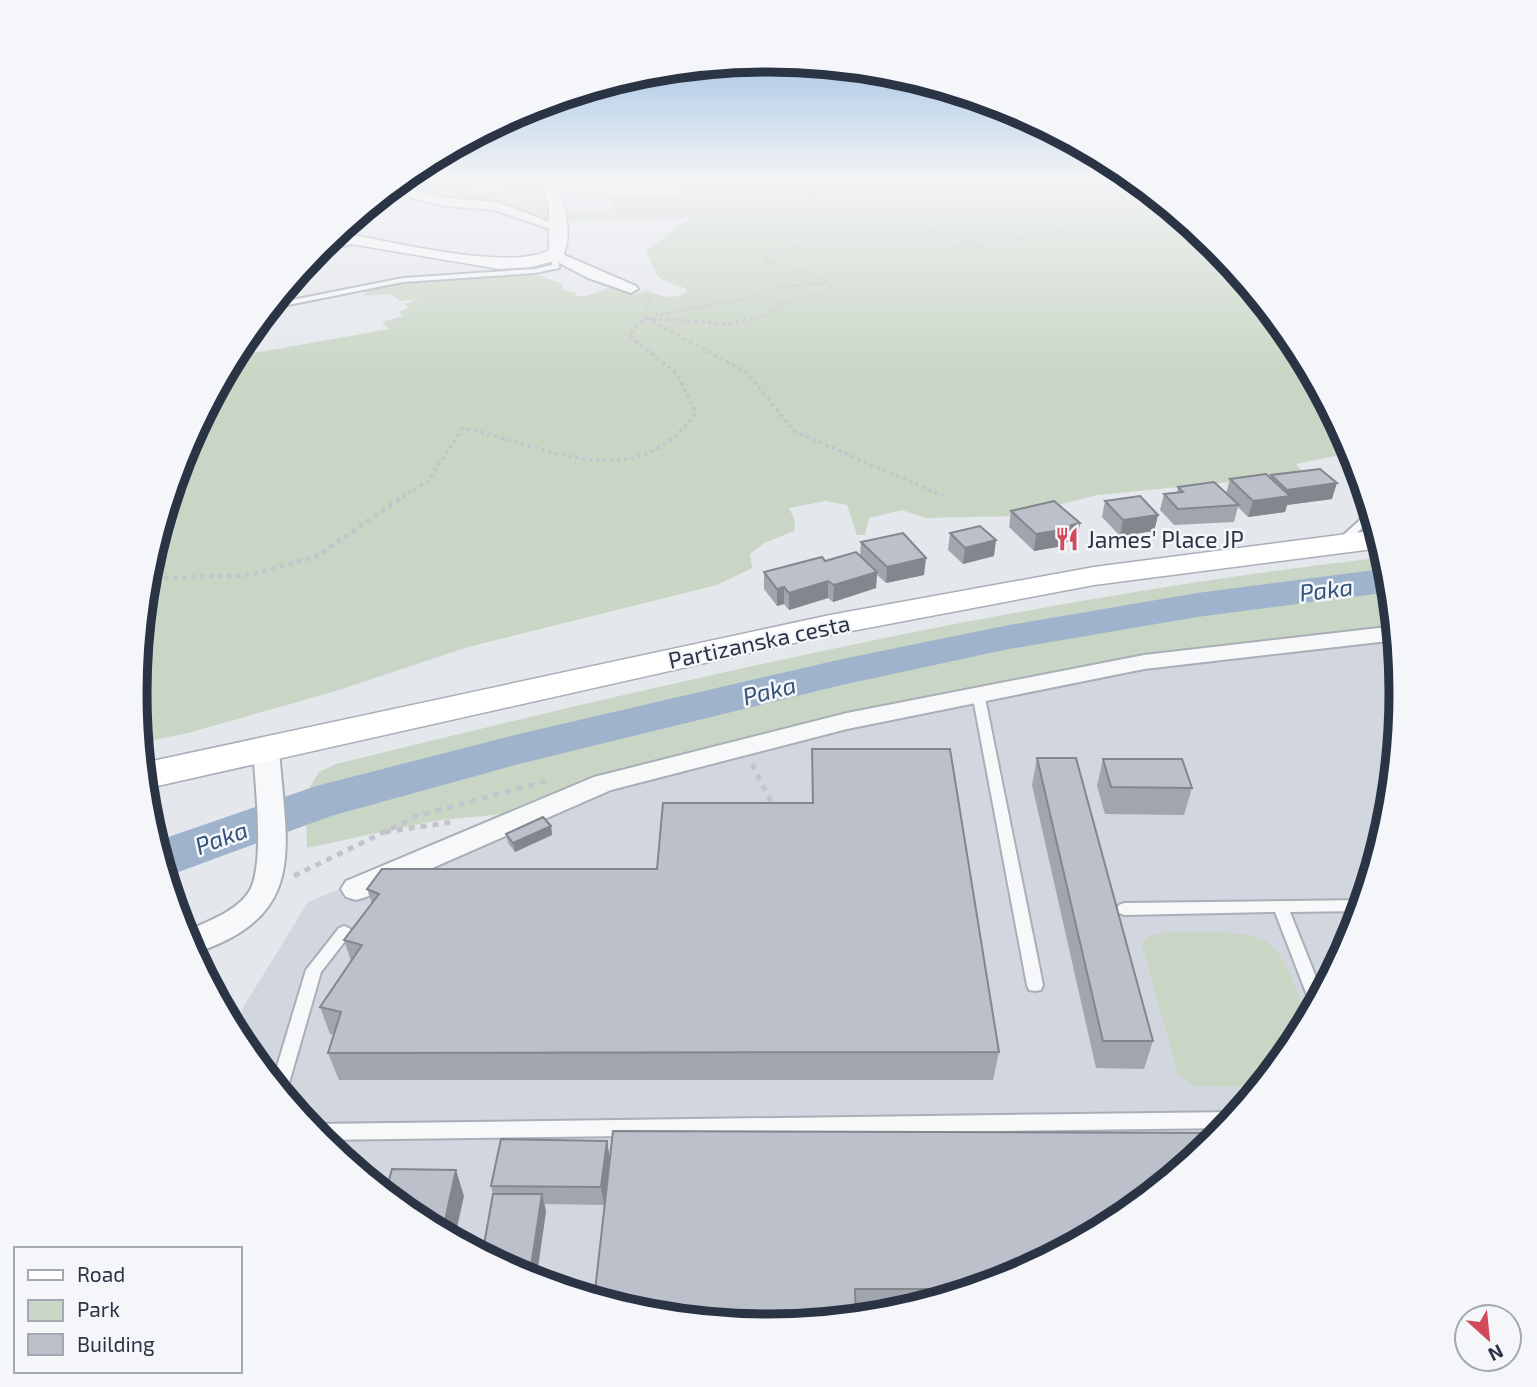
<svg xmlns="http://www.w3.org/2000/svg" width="1537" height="1387" viewBox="0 0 1537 1387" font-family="'Exo 2',sans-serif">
  <rect width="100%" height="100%" fill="#e4e7ec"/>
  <path fill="#d2d6de" d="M1396,627l6,67 -12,124 -36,118 -59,110 -78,96 -97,79 -109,58 -119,36 -124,12 -124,-12 -118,-36 -110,-59 -96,-78 -79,-97 -7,-13 10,-26 64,-104 215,-90 306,-94z"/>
  <path fill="#c9d6c5" d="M413,179h53l-4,7 3,2 23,2 54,-6 11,11 -1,23 -15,2 -17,-9 -98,-16 -11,-10z
    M1136,179l81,66 79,97 59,110 -59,12 8,11 -207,20 -81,21 -91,2 -23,-8 -33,8 -4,17h-8l-10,-30 -22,-4 -36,7 6,13 -1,10 -30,12 -14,11 2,14 -35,17 -249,62 -132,44 -148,42 -49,10c-9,-95 8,-203 44,-292 14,-34 35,-67 53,-99h24l129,-23 -7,-7 21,-6 -4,-4 9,-4 -4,-4 16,-5 -20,2 -10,-7 -27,2 4,-6 62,-11 103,-6 31,11 -1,5 14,4 -1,3h11l29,-10 20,9 11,-5c15,7 27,10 41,2l-2,-4c-33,-10 -26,-10 -39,-37l46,-34 -131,4 3,-14 12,5 37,-3 2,-6 -7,-5 72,-4 -6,-14z
    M1386,557l5,18 -253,34 -292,55 -374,88 -169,47 16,-27 17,-8c347,-85 695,-167 1050,-207z
    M1392,585l4,42 -228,26 -172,30 -167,35 -306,94 -90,9 -126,27 -1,-36c250,-71 505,-133 760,-180 108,-20 217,-33 326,-47z
    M1186,932c95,0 88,3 123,89l-14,25 -33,41 -69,-1 -15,-12 -35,-125v-8c13,-10 27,-9 43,-9z"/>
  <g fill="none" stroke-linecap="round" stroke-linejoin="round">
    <path fill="#9fb4cc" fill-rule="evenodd" d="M1390,568l1,24 -194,25 -193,33 -162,35 -323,79 -188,52 -166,61 -11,-35 162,-56 203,-52 323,-75 162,-33 193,-33z"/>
    <g stroke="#a9aeb7" stroke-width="4">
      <path id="service" d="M555,253l3,2 1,13 -24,5 -132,9 -135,27 4,-5 131,-26 132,-9 17,-4v-10z
        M1372,509l2,7 -28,28h-8v-4z
        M978,689l6,4 59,292 -2,5 -6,1 -6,-1 -2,-5 -55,-292z
        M1365,900l-3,11 -72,1 33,83 -8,14 -5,-6 -35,-91 -151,3 -5,-2 -2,-4 2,-4 5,-2z
        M344,926l5,2 3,4 -31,40 -34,118 -5,6 -10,-13 34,-113 33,-42z
        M1235,1112l5,2 -12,14 -909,12 -12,-14 5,-2z"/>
    </g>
    <g stroke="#a9aeb7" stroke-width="4">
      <path id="minor" d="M403,179h12l-3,4 6,8 27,7 52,4 66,25 -7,4 -61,-21 -50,-4 -36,-9 -9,-14z
        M351,236l7,4 -2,3 -42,9 8,-9z
        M555,251l81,35 2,3 -7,4 -43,-15 -38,-20 -2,-3z
        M1396,626l1,14 -253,29 -297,60 -236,61 -245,107 -10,3 -10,-3 -5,-8 5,-8 248,-104 253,-64 297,-58z
        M266,740l9,3 4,6c7,100 31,167 -87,205l-10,-21c21,-10 56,-21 68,-43 15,-27 5,-108 3,-141l4,-6z"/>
    </g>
    <g stroke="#a9aeb7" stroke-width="3">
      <path id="tertiary" d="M540,179h16c8,22 19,59 5,80l-30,8 -32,2 -172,-29 10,-8c49,8 171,40 212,18v-45z"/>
    </g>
    <g stroke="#a9aeb7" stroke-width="3">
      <path id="secondary" d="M1378,530l5,17 -2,1 -287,37 -264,50 -686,154 -1,-26 687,-148 264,-48z"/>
    </g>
    <path stroke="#c2c5cb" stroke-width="2.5" stroke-dasharray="2.5 2.5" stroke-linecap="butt" d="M819,179l-12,13 23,13 33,6 116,34
      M833,288l-12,-10 -55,-17 -1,-9 56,-9 162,3 104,-20 10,-8 2,-11 8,-3 74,12
      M645,295l6,3 -6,20
      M656,315l88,-16 39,-13 45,-2
      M644,319h13
      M750,319l18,-5 14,-11 52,-14"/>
    <path stroke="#c2c5cb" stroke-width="3.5" stroke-dasharray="3.5 3.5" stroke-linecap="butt" d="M646,318l100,54 48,59 149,65
      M402,497l26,-16 35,-53c85,17 169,72 233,-15l-19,-39 -48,-39 16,-17 86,6 26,-7"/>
    <path stroke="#c2c5cb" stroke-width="4.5" stroke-dasharray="4.5 4.5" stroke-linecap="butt" d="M146,579l105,-4 66,-19 88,-61"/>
    <path stroke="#c2c5cb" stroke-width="5" stroke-dasharray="6 6" stroke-linecap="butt" d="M752,764l21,42
      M385,832l67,-10
      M294,876l123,-60 133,-36"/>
    <use href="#service" fill="#f7f8fa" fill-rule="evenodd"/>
    <use href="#minor" fill="#f7f8fa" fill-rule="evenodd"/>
    <use href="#tertiary" fill="#f7f8fa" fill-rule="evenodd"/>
    <use href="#secondary" fill="#fff" fill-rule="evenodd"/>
  </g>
  <path fill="#a1a5ae" d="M1356,457l8,26 -13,-11z
    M1271,475l61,24 -45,6 -2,7 -37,5 -10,-10 -4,15 -60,3 -14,-15 4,-16 13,-2 1,-5 48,7 4,-15 40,-1z
    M1105,501l53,14 -4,16 -34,5 -18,-19z
    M1011,511l69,12 -3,17 -13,3 -1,3 -29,5 -25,-24z
    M950,533l44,23 -31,8 -15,-14z
    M861,542l63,33 -38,8 -9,-8 -1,13 -43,14 -5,-4 -39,12 -5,-6 -7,2 -13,-17v-17l96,-16z
    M812,749l187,303 -6,28h-654l-11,-27 6,-18 -4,-1 -10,-27 31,-46 -7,-21 28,-36 -5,-15 290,-20 155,-66z
    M1037,758l116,283 -9,28 -48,-1 -64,-283z
    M1103,759l89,29 -8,27 -79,-1 -8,-28z
    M551,826l1,9 -37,17 -7,-9 -2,-9z
    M607,1141l3,18 -6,46 -59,-1 1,8 -53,-18 -2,-8z
    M1011,1279l-115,35h-40v5l-88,8 -124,-12 -50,-15z"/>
  <path fill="#83868d" d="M1337,483l-5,16 -45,6 -2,7 -37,5 5,-16 32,-4 2,-7z
    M1158,515l-4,16 -34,5 3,-16z
    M1080,523l-3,17 -13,3 -1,3 -29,5 2,-17z
    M996,540l-2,16 -31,8 2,-16z
    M926,558l-2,17 -38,8 1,-16z
    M877,572l-1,16 -43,14 1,-17z
    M828,581v17l-39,12v-17z
    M784,587v17l-7,2v-17z
    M551,826l1,9 -37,17 -2,-9z
    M607,1141l3,18 -6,46 -3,-18z
    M456,1170l8,26 -10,45 -12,-7z
    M542,1194l4,18 -10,70 -7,-2z"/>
  <path fill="#bbc0ca" stroke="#83868d" stroke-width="2" d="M1320,469l17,14 -50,7 -16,-15z
    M1266,474l24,22 -37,5 -23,-22z
    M1214,482l25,23 -61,4 -14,-15 19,-2 -5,-5z
    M1140,496l18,19 -35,5 -18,-19z
    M1054,501l26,22 -16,4 2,2 -30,5 -25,-23z
    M980,526l16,14 -31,8 -15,-15z
    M903,533l23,25 -39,9 -26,-25z
    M856,552l21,20 -43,13 -6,-4 -39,12 -5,-6 -7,2 -13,-17 58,-15 3,4z
    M812,749h138l49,303 -671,1 13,-41 -21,-5 42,-62 -18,-5 35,-46 -12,-5 15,-20h275l6,-66h150z
    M1037,758h39l77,283h-50z
    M1103,759h79l10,29 -81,-1z
    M543,817l8,9 -38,17 -7,-9z
    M613,1131l611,2 -7,9 -97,79 -109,58 -32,10h-124l1,30 -34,3h-110l-68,-7 -50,-15z
    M501,1139l106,2 -6,46 -110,-1z
    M392,1169l64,1 -14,64 -26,-14 -31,-25z
    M493,1194h49l-13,86 -47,-24z"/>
  <linearGradient id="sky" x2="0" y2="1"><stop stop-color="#8bb4dd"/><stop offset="0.48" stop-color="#f3f4f6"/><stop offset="1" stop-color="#f3f4f6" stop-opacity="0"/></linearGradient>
  <rect width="1537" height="373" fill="url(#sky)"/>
  <defs>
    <g id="restaurant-bare" transform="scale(1.89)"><path d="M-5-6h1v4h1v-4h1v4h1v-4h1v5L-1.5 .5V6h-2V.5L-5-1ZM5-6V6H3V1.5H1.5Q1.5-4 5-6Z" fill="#d1495b" stroke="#f4f6f9" stroke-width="2.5" paint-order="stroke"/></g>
  </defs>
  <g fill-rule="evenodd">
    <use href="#restaurant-bare" x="1067" y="539"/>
  </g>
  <g text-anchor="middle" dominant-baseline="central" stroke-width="5" stroke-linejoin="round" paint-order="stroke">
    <g font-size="23" fill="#2b3445" stroke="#f4f6f9" text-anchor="start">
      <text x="1087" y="539">James' Place JP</text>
    </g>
    <g font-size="23" fill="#2b3445" stroke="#f4f6f9">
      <text transform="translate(759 641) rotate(-12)">Partizanska cesta</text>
    </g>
    <g font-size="24" font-style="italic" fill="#34527a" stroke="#f4f6f9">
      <text transform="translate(1326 589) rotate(-7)">Paka</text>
      <text transform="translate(769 690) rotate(-14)">Paka</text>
      <text transform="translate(221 837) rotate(-20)">Paka</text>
    </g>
  </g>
  <path d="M0 0H1537V1387H0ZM147 693a621 621 0 1 1 1242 0a621 621 0 1 1-1242 0Z" fill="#f4f6f9" fill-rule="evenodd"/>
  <path fill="none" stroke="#2b3445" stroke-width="9" d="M147 693a621 621 0 1 1 1242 0a621 621 0 1 1-1242 0Z"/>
  <rect x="14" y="1247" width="228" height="126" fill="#f4f6f9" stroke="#a4a8b1" stroke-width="2"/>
  <rect x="28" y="1270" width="35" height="10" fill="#ffffff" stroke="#a4a8b1" stroke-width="2"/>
  <text x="77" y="1282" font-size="21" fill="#2b3445">Road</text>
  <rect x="28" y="1300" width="35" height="21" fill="#c9d6c5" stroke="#a4a8b1" stroke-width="2"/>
  <text x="77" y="1317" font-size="21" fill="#2b3445">Park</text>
  <rect x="28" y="1334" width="35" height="21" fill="#bbc0ca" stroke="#a4a8b1" stroke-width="2"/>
  <text x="77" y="1352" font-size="21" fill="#2b3445">Building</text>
  <g transform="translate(1488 1338) rotate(153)"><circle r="33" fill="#f4f6f9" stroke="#a4a8b1" stroke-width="2"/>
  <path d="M0-5L12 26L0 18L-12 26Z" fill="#d1495b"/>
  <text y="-10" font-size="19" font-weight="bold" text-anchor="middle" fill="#2b3445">N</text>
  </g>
</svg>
